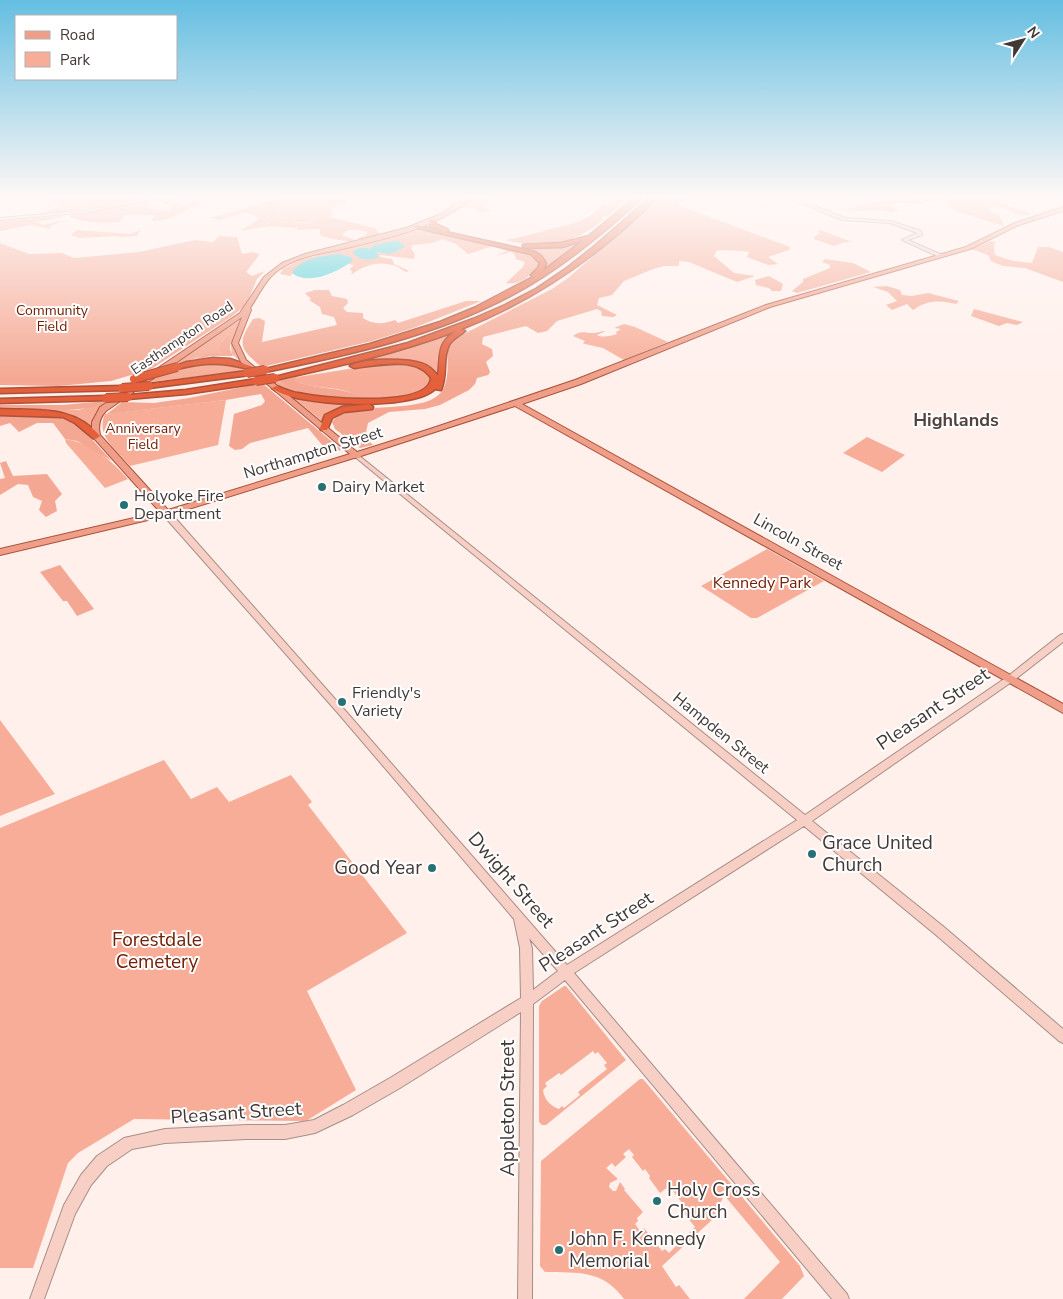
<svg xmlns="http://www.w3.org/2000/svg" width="1063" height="1299" viewBox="0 0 1063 1299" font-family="'Nunito Sans',sans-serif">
  <rect width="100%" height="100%" fill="#fff0ec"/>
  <path fill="#f7ad98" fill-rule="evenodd" d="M46,197h108l-102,17 -7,-2 14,-5z
    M327,200l3,14c-12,12 -28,8 -42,8 -10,0 -19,2 -28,2l16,-14 9,-4z
    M421,227l101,20h30l29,-5 -44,33 7,-7 -8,-14 -5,-3z
    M243,318c-8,16 -14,26 -4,42l-7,-6 -3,-20 -7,7 1,12h-12l-44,15z
    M624,324l11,3 33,15 -44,18 -21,-12 -18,-4 -2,-1 2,-2 -12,-5c7,-6 12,-3 20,-3 4,0 9,-2 13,-2l-9,4c5,3 14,1 20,-1l-1,-2 5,-3 -7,-1z
    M461,329c-30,16 -13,22 -23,45l-14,-9 -42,-4 -42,5 56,-16z
    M207,361l33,6 8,3 -105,13 16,-9z
    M387,363c18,1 30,2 45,13l-6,14 -30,10 -81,-3 -28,-6 -15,-10zM300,377l-7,3c20,11 45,4 64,16l-44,-1 -34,-13z
    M291,396l95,6 1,1c-17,1 -58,-1 -65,18z
    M226,400l-8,45 -88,21c-13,-16 -35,-30 -25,-52z
    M105,401h5l-17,29c-23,-24 -62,-19 -93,-20v-2l79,2z
    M867,437l38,18 -23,17 -39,-19z
    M65,439c26,4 46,21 63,40l-23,9 -39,-45z
    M767,549l57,32 -67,37h-6l-50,-32z
    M0,720l55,74 -55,22z
    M164,760l27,39 26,-12 12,15 62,-27 21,27 -4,3 99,128 -100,58 49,99 -50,31 -172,-2 -56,34 -10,10 -35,105h-33v-440z
    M564,986h2l60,74 -80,65h-4l-3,-3v-116l3,-5zM593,1051l2,3 3,-2 9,11 -3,2 3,4 -29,23 2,3 -16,13 -2,-2 -3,3c-9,-3 -15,-10 -16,-19l4,-4 -2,-3 14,-10 2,2z
    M640,1079h3l157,187 4,10 -22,23h-38l36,-37 -56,-67 -10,23 -52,48 14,21 3,-2 11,14h-66c-22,-30 -46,-26 -79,-27l-5,-6 1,-105zM629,1149l5,6 -2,2 11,14 2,-2 5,7 -1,2 11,15 9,-7 14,18 -3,4 15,19 -26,26 -4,-4 -3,2 -18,-23 -4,3 -5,-7 3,-3 -1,-3 6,-6 -19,-22 1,-1 -5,-7 -4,9h-3l-4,-4 1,-4 8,-4 -12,-11 6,-5 3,4 11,-10 -3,-3z"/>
  <path fill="#f4a893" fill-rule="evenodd" d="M87,197h67l-61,12 -6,-4z
    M166,197h24l3,2 -9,-1 -10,2 7,6 15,-5 4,2c-16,8 -30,19 -49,18l4,-6h-30l-5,7c-16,1 -37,2 -51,-6l6,-3 72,-12 5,2 -6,4 7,3h18c-3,-9 -11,-7 -18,-10z
    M284,197h65l-2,6 -13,3 -3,3 2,5 -4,3 46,11 6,7 -20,6 -3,-3 8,-3 1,-3c-8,-2 -19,-5 -25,3l15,6c-5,2 -32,-3 -37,-6v-6l-22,1 -1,-2 -27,-2 -30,5 15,-9 4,-4 -13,-6 -26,8 -10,-2zM327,200l2,14 -3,3 -8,1 -4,4 -6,2 -17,-2 -30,2 7,-8 6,-2 -1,-1c11,-12 28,-5 38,-9 6,-2 9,-4 16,-4z
    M475,197h21l-13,10 9,4 -12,1 -8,-5 -12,1z
    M620,197h8l-17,17 -10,3 2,3c-32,26 -59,29 -98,20 13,-2 23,-5 35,-8 22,-7 48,-8 63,-28l9,-1z
    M661,197h33l-19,7 115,43 -1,3 -21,7 10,7 -10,1 -21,-8 2,-5c-6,-2 -24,-1 -32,-2l-3,6 20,17 21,3 -18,6 -48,-20 -10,-1v5h-15l-11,3 -29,12 -12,14 -13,3 -2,7 20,10 -4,2 -11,-1 -1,-5 -4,-2 -40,12 -10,10 -9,2 -12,-7 -43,11 -1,7 10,5 1,7 -7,6 4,10 -2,3 -11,3 -2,6 -6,6 -29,15 -15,4 -36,3 -21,11 -3,14 8,8 -13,3 -25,-19 -3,-7c19,-26 102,-2 113,-37 4,-10 2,-27 3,-38l2,-6 102,-52 16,-11z
    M912,197h87l2,6 30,11c-15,7 -29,-16 -44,-4l12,5 5,11 -45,-14 -11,-6 -1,-7 -23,3 -4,3c-11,-3 -20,-4 -31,1l10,4 -8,3c-15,-7 -31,1 -47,-3l32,-8 18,-3h15z
    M61,216l2,1 -26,5 5,3 23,-5 -15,6 1,3 -21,-4 -30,6v-10z
    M77,230l53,4 11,-4 -4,6 -17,1 -4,-1 -37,2 -8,-3z
    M418,230l105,21 9,3 7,8c-2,12 -21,24 -33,21l17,-16 2,-5 -9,-3 -2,-5 -3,-2 -16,4 12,-5 -14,-5 -25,8 -12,-10 -13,-5 -11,4 -19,2 -2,3 4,6 -1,5 -34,-4v2l12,2 2,5 15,7 -3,1c-4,-2 -6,-4 -10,-6 -17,-6 -32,-1 -45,9l1,-3 -2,-3 4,-4 -6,-1 2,-2 -58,11 -1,3 -11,-2 3,-5 17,-9z
    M821,230l31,12h-8l-10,4 -20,-7v-2l6,-4 -3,-2z
    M219,236l18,1 5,17 10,-2 8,2 -14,18 6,4 13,-5 -8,8 -11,26 -15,12 -80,52 -40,12 -52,5 -59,-1v-142l29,11 33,-1 12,5 65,-6 56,-12 18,2z
    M991,241l4,1 -1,6 1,7 18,6 19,2 6,-16h11l14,5v30l-38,-14 -22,-2 -12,-5 -3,-6 -17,-6z
    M825,259l28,4 18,9 -74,21 -5,-2 11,-9v-3l27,-11v-3l-8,-3z
    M769,276l14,8 -2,7h-9l-3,-3 -13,-3 -1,-5z
    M887,286l13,4 2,5 10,1 16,-3 31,8 -3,3c-16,-4 -29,-4 -43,6l-6,-6 -15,6 -6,-5 11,-4 -9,-9 -15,-5z
    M315,290h14l3,6 15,3 1,4 -5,5 4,4 16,1v5c10,7 21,6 32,2l3,3 68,-22h15l-65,26 -44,14 -110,26c-23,-18 -25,-24 -9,-48l6,-1 6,3 -3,21 75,-17 -3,-8 -12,-3 -2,-7 -11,-7 2,-1 -6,-6z
    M974,309l49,13 -6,3 -10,-2 -8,3 -28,-10z
    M230,334v15l3,7h-22l-17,4 13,-7h16l-4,-3c1,-6 5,-13 11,-16z
    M300,376l-6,4c19,11 44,5 64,16 -23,3 -62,0 -79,-15z
    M262,383l80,67 -14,2 -20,-24 -58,15 -8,6 -7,1 -6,-4 5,-32 28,-9 3,-4 -4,-7 -35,6 -119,14 15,-12 32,1 35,-5z
    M105,401c-12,14 -85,8 -105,7v-3h63z
    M0,414l59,3 18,6 35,38 -35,-20 -12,-2 -12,-16h-16l-18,9 -9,-9 -10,3z
    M6,461l7,15 34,-2 15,20 -7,7 2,10 -11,6 -7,-7 3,-9 -9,-4 -5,-12 -10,-1 -18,11v-16l5,-1 -5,-15z
    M60,565l34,44 -17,7 -10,-15h-4l-23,-29z"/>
  <path fill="#3ecdd7" d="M394,241h4l7,6 -15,7 -14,-2 3,5c-8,3 -19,4 -25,-3l-1,-2c5,-5 11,-5 17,-3l5,-4z
    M340,254l12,4v3c-14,11 -43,25 -60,12 7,-14 34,-18 48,-19z"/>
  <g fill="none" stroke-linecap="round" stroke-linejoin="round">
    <g stroke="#a58f89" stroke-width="2">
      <path id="secondary" d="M151,197h11l-74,15 -88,8v-2l88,-8z
        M786,197h7l52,21 46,3 30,10 1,4 -14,5 34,15 -5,1 -35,-16 15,-7 -27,-10 -48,-3z
        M357,454l448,361 202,-138 53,-42 3,-1v8l-50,39 -201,140 132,106 119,102v14l-4,-2 -123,-106 -132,-109 -230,147 273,321 2,5h-17l-267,-319 -32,24 -1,295h-14l3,-287 -121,76 -47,27 -38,18 -30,6h-38l-82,4 -33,6 -25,17 -16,19 -16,29 -31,85h-14l34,-94 17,-30 16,-19 27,-18 41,-9 82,-4h38l29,-5 29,-15 47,-27 131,-80 -1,-50 -6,-29 -177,-207 -174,-197 -1,-2 1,-2h6l174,197 224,257 230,-145 -442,-363v-2zM529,938l29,33 -25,19 -1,-42z"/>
    </g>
    <g stroke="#ac5239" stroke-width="2">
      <path id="primary" d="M467,197h6c-36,32 -89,42 -135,53 -20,4 -41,7 -58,19 -14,9 -21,26 -30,39l1,2 -13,33 8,17 111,92 73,-23 145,-49 191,-75 200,-58 49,-24 48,-16v4l-44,14 -49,24 -200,58 -189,77 -59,20 541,300v9l-548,-307 -154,50 -1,2h-6l-185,57 -169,40v-6l160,-37 -68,-76v-14l8,-15 140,-94 24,-36 18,-14 23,-9 101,-26 35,-14zM242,317l-10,26 9,19 109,92 -182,56 -68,-75c-2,-9 -1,-17 6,-24z"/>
    </g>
    <g stroke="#ac5239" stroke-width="3">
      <path id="highway" d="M636,197h7c-40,37 -84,73 -131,98 -77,41 -163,60 -247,77l-4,-2 109,-26 70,-22 34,-14 59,-31 -2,-2 7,-7 2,-5 -9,-9 -118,-27 3,-2 26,6 -11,-5 -2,-7h4l3,5 11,5 1,1 -2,2 89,20 6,4 5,7 -3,8 41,-31 -22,7 -37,1 -2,-1v-2l38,-2 28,-7z
        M651,197h7c-57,57 -122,103 -197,132l4,2c-5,5 -12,7 -16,14 -7,13 -1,30 -8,45l-6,-1c-21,22 -141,18 -163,-1l4,-2c7,2 14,6 22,7 22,5 131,16 133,-15 -15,-23 -55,-12 -77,-10l-4,-2c11,-8 59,-8 73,-2 6,2 10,6 15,12 3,-21 -2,-32 18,-45 -58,22 -120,36 -181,49l-4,-2 137,-35 65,-24 32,-14 31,-16 31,-21 29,-23z
        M213,358l17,1 23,8 -4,2c-28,-7 -44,-7 -72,0l-4,-2 14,-5z
        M247,371h3v4l-101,13 -4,-2 4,-2z
        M256,379h3v4l-73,11 -58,5 -4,-2 4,-2 58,-5z
        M122,386h3v4l-125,3v-4z
        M106,396h3v4l-109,3v-4z
        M369,404l4,3 -1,2 -28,3 -12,6 -5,12h-6l-1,-2 5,-13 17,-8z
        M0,409c38,2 73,-4 100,27l-4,3 -3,-1 -18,-15 -12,-6 -63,-2z"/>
    </g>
    <use href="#secondary" fill="#f7cfc4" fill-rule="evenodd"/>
    <use href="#primary" fill="#ef9f89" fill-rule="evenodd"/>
    <use href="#highway" fill="#e55f3a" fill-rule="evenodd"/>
    <g stroke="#ac5239" stroke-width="10" stroke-linecap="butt">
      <path id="highway-bridge" d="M247,373l18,-3
        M134,379l43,-12
        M256,381l19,-3
        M122,388l27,-2
        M106,398l22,-1"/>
    </g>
    <use href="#highway-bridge" stroke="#e55f3a" stroke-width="8"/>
  </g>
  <linearGradient id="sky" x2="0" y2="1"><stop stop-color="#64bee1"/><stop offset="0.52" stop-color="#fff8f6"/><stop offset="1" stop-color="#fff8f6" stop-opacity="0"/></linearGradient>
  <rect width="1063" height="379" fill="url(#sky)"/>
  <g fill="#277176" stroke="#fff" stroke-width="2">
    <circle cx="322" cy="487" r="5"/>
    <circle cx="124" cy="505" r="5"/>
    <circle cx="342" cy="702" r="5"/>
    <circle cx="812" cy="854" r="5"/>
    <circle cx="432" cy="868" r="5"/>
    <circle cx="657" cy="1201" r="5"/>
    <circle cx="559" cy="1250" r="5"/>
  </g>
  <g text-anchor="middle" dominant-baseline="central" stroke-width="4" stroke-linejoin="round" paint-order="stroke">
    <g font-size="14" fill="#722107" stroke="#fff">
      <text x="52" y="310">Community<tspan x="52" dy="16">Field</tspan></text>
      <text x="143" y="428">Anniversary<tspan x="143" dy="16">Field</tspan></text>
    </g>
    <g font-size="14" fill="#423937" stroke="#fff">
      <text transform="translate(182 338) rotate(-34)">Easthampton Road</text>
    </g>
    <g font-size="16" fill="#423937" stroke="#fff">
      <text transform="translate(313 453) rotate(-17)">Northampton Street</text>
      <text transform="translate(798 542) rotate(29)">Lincoln Street</text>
      <text transform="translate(721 733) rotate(39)">Hampden Street</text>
    </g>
    <g font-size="16" fill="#423937" stroke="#fff" text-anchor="start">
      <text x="332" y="487">Dairy Market</text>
      <text x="134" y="496">Holyoke Fire<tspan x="134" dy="18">Department</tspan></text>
      <text x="352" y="693">Friendly's<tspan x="352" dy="18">Variety</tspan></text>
    </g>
    <g font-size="16" fill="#722107" stroke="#fff">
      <text x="762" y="583">Kennedy Park</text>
    </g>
    <g font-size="18" font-weight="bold" fill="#54423d" stroke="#fff">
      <text x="956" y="420">Highlands</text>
    </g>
    <g font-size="19" fill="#423937" stroke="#fff">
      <text transform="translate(933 709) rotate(-34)">Pleasant Street</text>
      <text transform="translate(511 880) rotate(49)">Dwight Street</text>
      <text transform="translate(596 932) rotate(-33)">Pleasant Street</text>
      <text transform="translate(508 1108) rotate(-90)">Appleton Street</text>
      <text transform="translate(236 1113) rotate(-4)">Pleasant Street</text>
    </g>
    <g font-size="19" fill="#423937" stroke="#fff" text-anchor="start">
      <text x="822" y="843">Grace United<tspan x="822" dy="22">Church</tspan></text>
      <text x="422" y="868" text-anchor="end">Good Year</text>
      <text x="667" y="1190">Holy Cross<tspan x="667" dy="22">Church</tspan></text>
      <text x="569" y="1239">John F. Kennedy<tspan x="569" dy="22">Memorial</tspan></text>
    </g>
    <g font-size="19" fill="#722107" stroke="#fff">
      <text x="157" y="940">Forestdale<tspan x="157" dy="22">Cemetery</tspan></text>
    </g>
  </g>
  <rect x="15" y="15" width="162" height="65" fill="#ffffff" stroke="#b3b0af"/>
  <rect x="25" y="31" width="25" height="8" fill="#ef9f89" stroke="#b3b0af"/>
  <text x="60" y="40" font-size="15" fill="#423937">Road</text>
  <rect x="25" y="52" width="25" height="15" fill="#f7ad98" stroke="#b3b0af"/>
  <text x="60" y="65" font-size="15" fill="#423937">Park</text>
  <g transform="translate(1023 40) rotate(54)" stroke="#ffffff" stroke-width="4" paint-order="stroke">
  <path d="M0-4L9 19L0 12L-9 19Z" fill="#423937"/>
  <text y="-8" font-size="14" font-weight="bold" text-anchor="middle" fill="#423937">N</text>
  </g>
</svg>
